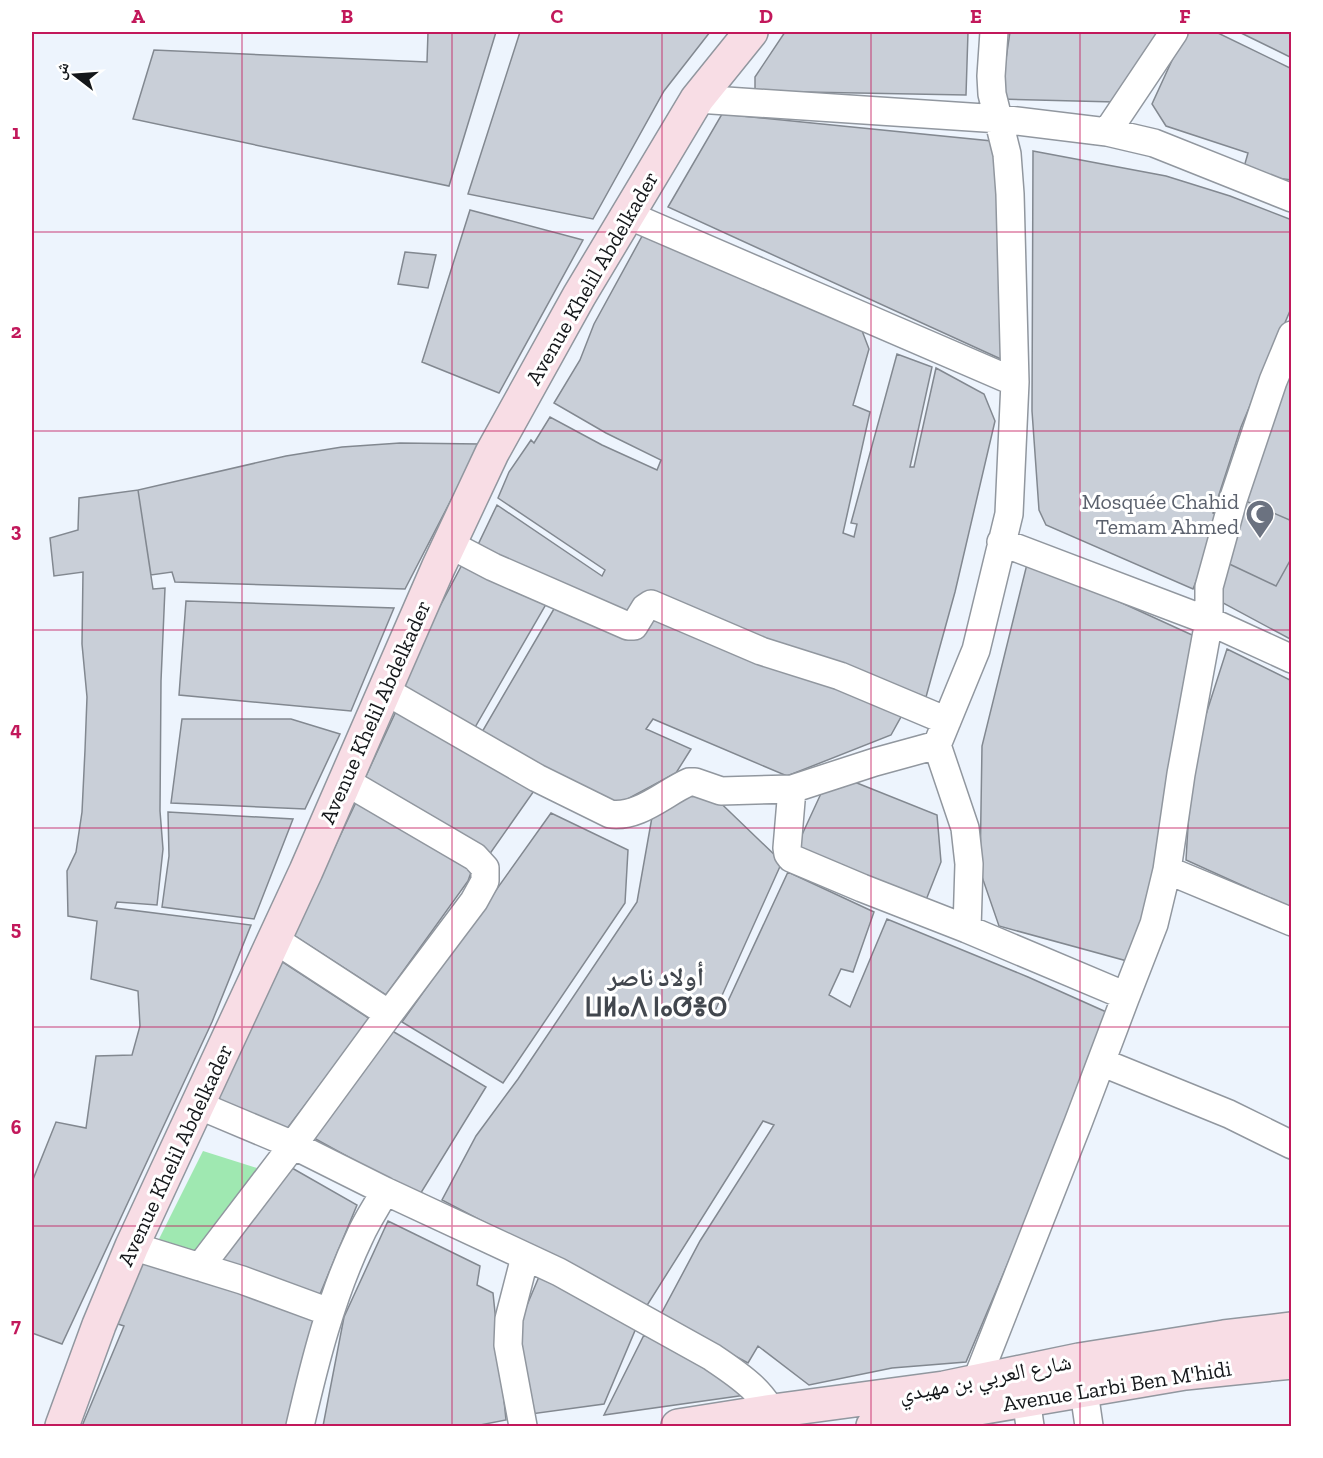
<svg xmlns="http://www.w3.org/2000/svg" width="1323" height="1458" viewBox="0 0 1323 1458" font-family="'Zilla Slab','Noto Naskh Arabic','Noto Sans Tifinagh',serif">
  <rect width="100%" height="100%" fill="#edf4fd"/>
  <path fill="#9fe8b1" d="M203,1151l54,17 -10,21 -50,70 -40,-16z"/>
  <path fill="#c9cfd8" stroke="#828890" stroke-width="1.5" d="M428,32h68l-47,154 -316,-67 21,-69 273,12z
    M520,32h190l-46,59 -71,128 -125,-25z
    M785,32h183l-2,63 -211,-4v-14z
    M1010,32h149l-44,70 -115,-3z
    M1185,32h31l76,37v111l-50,-6 6,-21 -82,-27 -14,-22z
    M1239,32h53v26z
    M722,114l280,28 1,218 -335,-153z
    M1033,151l133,25 64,20 62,24v86l-51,121 -28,86 9,3 -29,73 -147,-64 -7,-15 -7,-99z
    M470,210l113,30 -84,153 -77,-31z
    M646,229l215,99 8,21 -16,56 17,7 -27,121 11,4 3,-13 -6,-1 46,-169 35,13 -22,100h4l22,-99 48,26 11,27 -40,171 -29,105 -276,-101 -17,26 -157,-73 21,-44 105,71 3,-6 -107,-72 11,-26 22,-32 3,3 16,-26 52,28 55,25 4,-10 -55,-27 -52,-30 26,-43 14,-36z
    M405,252l31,3 -8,33 -30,-4z
    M1292,362v278l-82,-44z
    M400,443l80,1 -75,145 -230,-7 -3,-10 -21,3 -13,-85 148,-34 56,-9z
    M138,490l15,99 12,-1 -4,93 -1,130 3,38 -6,56 -40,-3 -2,6 136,17 -39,97 -150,322 -30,-11v-151l24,-60 30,6 10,-72 36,-1 8,-29 -2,-35 -47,-12 6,-58 -29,-5 -1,-45 9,-19 6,-40 3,-62 2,-53 -5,-53 1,-72 -29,4 -4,-38 28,-8 1,-32z
    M1241,499l51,22v36l-16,29 -53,-25z
    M1028,560l175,80 -65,324 -139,-38 -19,-55 2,-125z
    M464,561l85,38 -75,130 -77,-42z
    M186,601l208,7 -43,103 -172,-16z
    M558,602l75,34 15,-28 254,107 -11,20 -104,41 -134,-57 -7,10 45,20 -15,24 -69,37 -125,-78z
    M1227,649l65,32v227l-106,-48 6,-102z
    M398,707l138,81 -47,67 -124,-77z
    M182,719h109l49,15 -35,75 -134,-6z
    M847,779l90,36 4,47 -17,43 -130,-53 30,-65z
    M704,787l78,75 -67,149 7,3 66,-142 86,40 -21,60 -12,-3 -12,26 21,12 37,-88 141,58 85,38 -147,347 -74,6 -83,17 -51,-39 -10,17 -88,-47 40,-75 74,-116 -11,-4 -117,186 -204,-107 34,-64 42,-57 119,-177 15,-85z
    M359,796l116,65 -7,20 -82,114 -93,-60z
    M168,812l125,7 -39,100 -92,-12 7,-51z
    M551,813l77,37 -3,53 -122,180 -101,-61z
    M275,957l95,62 -84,111 -76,-29z
    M389,1029l97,58 -67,109 -107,-59z
    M285,1164l72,41 -39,94 -106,-35z
    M388,1221l92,45 -3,19 16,8 13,127 -31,6h-152l21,-109z
    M146,1257l168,56 -19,113h-213l42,-100 -9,-3z
    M541,1272l98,49 -35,83 -73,10 -12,-90z
    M644,1335l48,22 54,38 -142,20z"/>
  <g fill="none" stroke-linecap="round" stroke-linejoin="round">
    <g stroke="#91979f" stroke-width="30">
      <path id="street" d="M697,99l303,20 107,13 47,11 138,55
        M1107,132l67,-100
        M628,215l387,167
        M1001,542l208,79 83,38
        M449,544l44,23 135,59h6l11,-18 6,-4 110,47 79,25 107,45
        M384,690l153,88 73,36c29,4 54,-21 79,-32h6l26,9 71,-2 83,-27 62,-17
        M345,781l130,76 10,11v13l-11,20 -85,113
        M792,789l-5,59 1,6 3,4 71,30 105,41
        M1167,870l125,52
        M1126,996l28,-72 13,-54 14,-96 28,-153v-34l24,-87 40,-119 19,-46
        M1101,1062l128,52 63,31
        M198,1105l95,40 92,46 174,81 153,85c27,18 56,37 65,69
        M132,1246l110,34 87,32
        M200,1267l93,-122 96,-131 -115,-75
        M1081,1371l8,55
        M972,1398l4,-16 102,-259 48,-127 -159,-67 2,-65 -4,-36 -28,-83 39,-95 33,-136 6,-132 -5,-188 -3,-40 -15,-60 -1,-18 3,-44
        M1026,1399l4,27
        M300,1426c15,-65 31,-129 60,-190 7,-16 17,-30 25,-45
        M523,1426l-15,-81 1,-26 16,-62"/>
    </g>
    <g stroke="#91979f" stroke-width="36">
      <path id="secondary" d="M62,1426l37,-101 33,-79 174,-375 132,-303 54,-115 87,-157 118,-197 54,-67
        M678,1426l95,-15 171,-23 135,-28 145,-23 68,-8
        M873,1426l312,-53 107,-11"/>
    </g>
    <use href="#street" stroke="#fff" stroke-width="27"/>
    <use href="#secondary" stroke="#f8dde5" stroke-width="33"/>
  </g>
  <path fill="none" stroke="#c2185b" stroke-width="1.5" stroke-opacity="0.55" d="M242,32v1394M452,32v1394M662,32v1394M871,32v1394M1080,32v1394M32,232h1260M32,431h1260M32,630h1260M32,828h1260M32,1027h1260M32,1226h1260"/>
  <defs>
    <g id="mosque-pin" transform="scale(1.5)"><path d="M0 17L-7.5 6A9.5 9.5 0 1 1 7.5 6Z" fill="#6b7280" stroke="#fff"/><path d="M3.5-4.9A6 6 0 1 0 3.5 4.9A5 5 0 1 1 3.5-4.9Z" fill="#fff"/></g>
  </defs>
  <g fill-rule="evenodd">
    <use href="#mosque-pin" x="1260" y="514"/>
  </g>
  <g text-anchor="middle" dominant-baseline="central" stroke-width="6" stroke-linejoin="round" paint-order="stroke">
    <g font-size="22" fill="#14171a" stroke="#fff">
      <text transform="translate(592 278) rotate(-60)">Avenue Khelil Abdelkader</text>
      <text transform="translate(375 712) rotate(-66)">Avenue Khelil Abdelkader</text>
      <text transform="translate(175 1155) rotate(-65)">Avenue Khelil Abdelkader</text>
      <text transform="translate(985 1378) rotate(-11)">شارع العربي بن مهيدي</text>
      <text transform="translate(1117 1386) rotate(-9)">Avenue Larbi Ben M'hidi</text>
    </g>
    <g font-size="22" fill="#5b616d" stroke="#fff" text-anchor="end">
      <text x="1239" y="501">Mosquée Chahid<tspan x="1239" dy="25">Temam Ahmed</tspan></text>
    </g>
    <g font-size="26" font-weight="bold" fill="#42474e" stroke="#fff">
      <text x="656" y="977">أولاد ناصر<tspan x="656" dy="30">ⵡⵍⴰⴷ ⵏⴰⵚⴻⵔ</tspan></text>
    </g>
  </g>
  <rect width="1323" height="1458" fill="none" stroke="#ffffff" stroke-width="66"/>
  <g transform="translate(75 75) rotate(287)" stroke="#ffffff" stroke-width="4.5" paint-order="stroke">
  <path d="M0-4.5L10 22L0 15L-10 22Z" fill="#14171a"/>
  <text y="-9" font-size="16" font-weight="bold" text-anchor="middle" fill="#14171a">ش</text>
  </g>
  <rect x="33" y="33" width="1257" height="1392" fill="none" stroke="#c2185b" stroke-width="2"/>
  <g font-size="20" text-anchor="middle" font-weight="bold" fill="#c2185b">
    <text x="138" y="23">A</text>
    <text x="347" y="23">B</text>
    <text x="557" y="23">C</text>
    <text x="766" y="23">D</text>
    <text x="976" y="23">E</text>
    <text x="1185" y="23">F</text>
    <text x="16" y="139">1</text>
    <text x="16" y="338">2</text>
    <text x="16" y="537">3</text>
    <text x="16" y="736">4</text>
    <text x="16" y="935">5</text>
    <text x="16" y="1134">6</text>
    <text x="16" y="1332">7</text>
  </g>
</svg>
